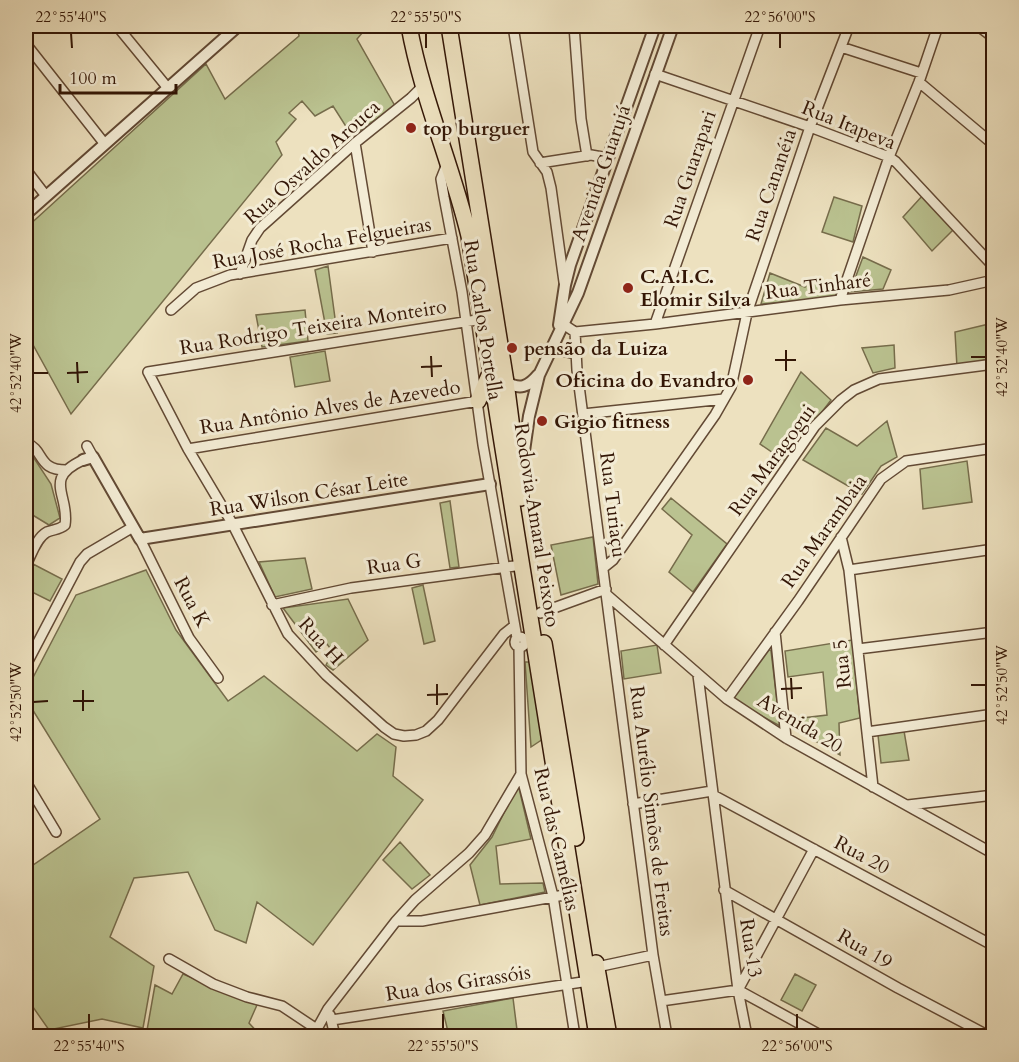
<svg xmlns="http://www.w3.org/2000/svg" width="1019" height="1062" viewBox="0 0 1019 1062" font-family="Cardo,serif">
  <rect width="100%" height="100%" fill="#ede1bf"/>
  <filter id="stains"><feTurbulence type="fractalNoise" baseFrequency=".00333" numOctaves="4"/><feColorMatrix values="0 0 0 0 .2 0 0 0 0 .09 0 0 0 0 .02 0 0 0 .5 -.17"/></filter>
  <radialGradient id="worn" r=".72"><stop offset=".6" stop-color="#630" stop-opacity="0"/><stop offset="1" stop-color="#630" stop-opacity=".3"/></radialGradient>
  <path fill="#bac290" stroke="#766c4b" stroke-width="1.5" d="M297,26h71l-11,13 38,67 -43,30 -19,-30 -18,10 -13,-15 -13,12 7,6 -20,23 6,13 -211,259 -45,-82v-104l180,-164 19,35 74,-63z
    M923,195l31,34 -22,22 -29,-34z
    M834,197l28,9 -9,36 -31,-10z
    M863,257l28,13 -8,19 -33,3z
    M328,266l9,67 -10,1 -12,-64z
    M770,273l35,14 6,-8 27,10 -3,8 -74,7z
    M305,310l3,31 -46,6 -6,-32z
    M993,323v35l-36,9 -2,-35z
    M894,345l1,23 -22,5 -11,-25z
    M325,351l5,30 -35,6 -5,-30z
    M801,372l30,28 -46,61 -25,-17z
    M887,421l10,36 -16,9 -19,28 -59,-34 23,-32 31,18z
    M26,452h4l21,32 9,34 -11,7 -23,-14z
    M967,461l5,41 -49,7 -3,-40z
    M671,498l56,46 -34,48 -24,-20 23,-37 -30,-26z
    M450,501l9,66 -9,1 -10,-65z
    M593,537l5,47 -37,11 -10,-50z
    M305,558l7,31 -37,8 -16,-35z
    M33,564l29,15 -12,22 -24,-12v-10z
    M146,570l30,60 52,71 36,-25 93,75 20,-17 19,13 -3,29 30,24 -110,145 -56,-43 -11,41 -31,-13 -27,-58 -54,6 -24,59 44,29 -11,62 -41,-9 -53,11 -23,-33v-127l74,-51 -74,-120v-8l50,-96z
    M423,585l12,56 -11,3 -12,-56z
    M348,599l20,41 -35,30 -7,-5 7,-13 -6,-8 -11,8 -33,-44z
    M852,640l8,78 -21,5 1,32 -44,-25 -2,-11 33,-4 -4,-43 -35,5 -3,-26z
    M657,645l4,28 -37,6 -3,-28z
    M766,647l5,4 9,75 -45,-25 -2,-4z
    M525,662h5l13,77 -12,8z
    M904,731l5,29 -28,3 -3,-28z
    M518,784l13,55 -35,7 4,38 43,-1 2,9 -65,13 -10,-40 22,-28z
    M400,842l30,33 -18,14 -29,-29z
    M183,974l74,31 -8,18 11,12 -1,1h-113l9,-51 17,9z
    M795,974l21,11 -14,26 -21,-11z
    M513,998l4,32 -37,6h-31l-6,-25z"/>
  <g fill="none" stroke-linecap="round" stroke-linejoin="round">
    <g stroke="#624934" stroke-width="12">
      <path id="minor" d="M117,26l50,61
        M221,26l7,8
        M513,26l20,126 14,20 4,16 13,94
        M574,26l7,93 6,37
        M978,26l16,12
        M26,44l78,99
        M841,47l80,26
        M655,74l155,53 79,30 7,5 98,105
        M919,82l75,63
        M355,143l18,109
        M540,163l51,-8 17,3
        M447,164l-6,15 3,18 18,95 21,153 34,193
        M26,170l20,26
        M240,274l12,-34 8,-12 95,-85 56,-45 12,-12
        M840,300l49,-143 30,-75 19,-56
        M171,310l25,-22 34,-13 222,-37
        M483,319l-335,53 40,77 44,74 56,111 38,41 58,52 10,7 10,2 12,-1 10,-4 12,-11 66,-86 10,-8
        M563,324l12,8 2,38 76,585 14,81
        M655,324l105,-298
        M575,332l80,-8 185,-24 109,-10 45,-10
        M550,348l25,6
        M583,414l141,-15
        M26,443c19,7 11,27 40,27
        M87,446l6,11
        M188,449l290,-48
        M841,537l8,33 24,217
        M140,539l49,99 29,40
        M26,565c5,-9 10,-27 21,-33 7,-3 12,-2 18,-7 5,-30 -23,-46 18,-65
        M603,568l10,-8 102,-145 16,-28 16,-74 63,-186 39,-101
        M849,570l145,-21
        M607,595l120,104 59,39 208,116
        M272,605l79,-17 171,-23
        M540,613l66,-24
        M775,632l11,106
        M515 642a5 5 0 1 1 10 0a5 5 0 1 1-10 0Z
        M664,645l151,-219 26,-26 13,-10 25,-11 115,-15
        M519,647l2,127 32,122 22,140
        M858,649l136,-17
        M26,665l54,-103 7,-8 46,-27
        M698,675l40,315 9,46
        M727,699l71,-98 83,-122 25,-18 88,-13
        M867,732l127,-18
        M26,782l30,50
        M713,795l281,151
        M633,804l79,-13
        M908,805l86,-10
        M724,890l174,98 91,48
        M396,921h26l153,-28
        M169,959l44,25 34,13 35,9 36,24
        M597,967l56,-12
        M738,990l76,-141
        M738,990l84,46
        M661,1001l77,-11
        M330,1015l5,21
        M332,1020l257,-39
        M313,1036l15,-27 68,-88 19,-21 54,-47 16,-18 36,-61"/>
    </g>
    <g stroke="#624934" stroke-width="14">
      <path id="tertiary" d="M26,214l212,-188
        M559,325l6,-40 5,-20 85,-239
        M506,382c14,8 22,5 32,-7
        M83,460l10,-3 47,82 350,-55
        M521,472l8,-56 10,-41 39,-82 95,-267"/>
    </g>
    <g stroke="#331606" stroke-width="18">
      <path id="trunk" d="M409,26c13,72 43,139 60,210l128,800
        M449,26l57,356 15,116
        M478,401l13,-30
        M544,643l32,195
        M596,963l13,73"/>
    </g>
    <use href="#minor" stroke="#f3ecd5" stroke-width="9"/>
    <use href="#tertiary" stroke="#f3ecd5" stroke-width="10"/>
    <use href="#trunk" stroke="#ede1bf" stroke-width="15"/>
  </g>
  <path fill="none" stroke="#331606" stroke-width="2" d="M71,33l1,15M426,33v15M780,33v15M786,350v21M431,356l1,21M971,357h15M775,360h21M77,362l1,21M421,367l21,-1M33,373h15M67,373l21,-1M791,678l1,21M437,684v21M971,685h15M781,689l21,-1M83,690v21M427,695l21,-1M73,701h21M33,702l15,-1M89,1014v15M443,1014v15M797,1014v15"/>
  <g fill="#8f2418" stroke="#f3ecd5" stroke-width="2">
    <circle cx="411" cy="128" r="6"/>
    <circle cx="628" cy="288" r="6"/>
    <circle cx="512" cy="348" r="6"/>
    <circle cx="748" cy="380" r="6"/>
    <circle cx="542" cy="421" r="6"/>
  </g>
  <g text-anchor="middle" dominant-baseline="central" stroke-width="6" stroke-linejoin="round" paint-order="stroke">
    <g font-size="20" fill="#331606" stroke="#f3ecd5">
      <text transform="translate(849 125) rotate(22)">Rua Itapeva</text>
      <text transform="translate(312 162) rotate(-42)">Rua Osvaldo Arouca</text>
      <text transform="translate(690 169) rotate(-71)">Rua Guarapari</text>
      <text transform="translate(601 173) rotate(-71)">Avenida Guarujá</text>
      <text transform="translate(771 185) rotate(-71)">Rua Cananéia</text>
      <text transform="translate(322 243) rotate(-10)">Rua José Rocha Felgueiras</text>
      <text transform="translate(818 286) rotate(-7)">Rua Tinharé</text>
      <text transform="translate(483 320) rotate(81)">Rua Carlos Portella</text>
      <text transform="translate(313 327) rotate(-9)">Rua Rodrigo Teixeira Monteiro</text>
      <text transform="translate(330 407) rotate(-9)">Rua Antônio Alves de Azevedo</text>
      <text transform="translate(772 460) rotate(-54)">Rua Maragogui</text>
      <text transform="translate(309 494) rotate(-9)">Rua Wilson César Leite</text>
      <text transform="translate(613 505) rotate(83)">Rua Turiaçu</text>
      <text transform="translate(537 525) rotate(81)">Rodovia Amaral Peixoto</text>
      <text transform="translate(824 531) rotate(-55)">Rua Marambaia</text>
      <text transform="translate(394 564) rotate(-8)">Rua G</text>
      <text transform="translate(192 602) rotate(62)">Rua K</text>
      <text transform="translate(321 641) rotate(48)">Rua H</text>
      <text transform="translate(842 664) rotate(-96)">Rua 5</text>
      <text transform="translate(800 723) rotate(31)">Avenida 20</text>
      <text transform="translate(652 811) rotate(83)">Rua Aurélio Simões de Freitas</text>
      <text transform="translate(557 839) rotate(77)">Rua das Camélias</text>
      <text transform="translate(862 855) rotate(28)">Rua 20</text>
      <text transform="translate(751 948) rotate(81)">Rua 13</text>
      <text transform="translate(865 949) rotate(30)">Rua 19</text>
      <text transform="translate(458 983) rotate(-9)">Rua dos Girassóis</text>
    </g>
    <g font-size="20" font-weight="bold" fill="#331606" stroke="#f3ecd5" text-anchor="start">
      <text x="423" y="128">top burguer</text>
      <text x="640" y="276">C.A.I.C.<tspan x="640" dy="23">Elomir Silva</tspan></text>
      <text x="524" y="348">pensão da Luiza</text>
      <text x="736" y="380" text-anchor="end">Oficina do Evandro</text>
      <text x="554" y="421">Gigio fitness</text>
    </g>
  </g>
  <rect width="1019" height="1062" fill="none" stroke="#ede1bf" stroke-width="66"/>
  <path d="M60 84v9h116v-9" fill="none" stroke="#331606" stroke-width="3"/>
  <text x="69" y="84" font-size="18" fill="#331606" stroke="#f3ecd5" stroke-width="4.5" paint-order="stroke">100 m</text>
  <rect x="33" y="33" width="953" height="996" fill="none" stroke="#331606" stroke-width="2"/>
  <g font-size="15" text-anchor="middle" fill="#331606">
    <text x="71" y="22">22°55'40"S</text>
    <text x="426" y="22">22°55'50"S</text>
    <text x="780" y="22">22°56'00"S</text>
    <text transform="translate(1002 357) rotate(-90)" y="5">42°52'40"W</text>
    <text transform="translate(16 373) rotate(-90)" y="5">42°52'40"W</text>
    <text transform="translate(1002 685) rotate(-90)" y="5">42°52'50"W</text>
    <text transform="translate(16 702) rotate(-90)" y="5">42°52'50"W</text>
    <text x="89" y="1051">22°55'40"S</text>
    <text x="443" y="1051">22°55'50"S</text>
    <text x="797" y="1051">22°56'00"S</text>
  </g>
  <rect width="100%" height="100%" filter="url(#stains)"/>
  <rect width="100%" height="100%" fill="url(#worn)"/>
</svg>
